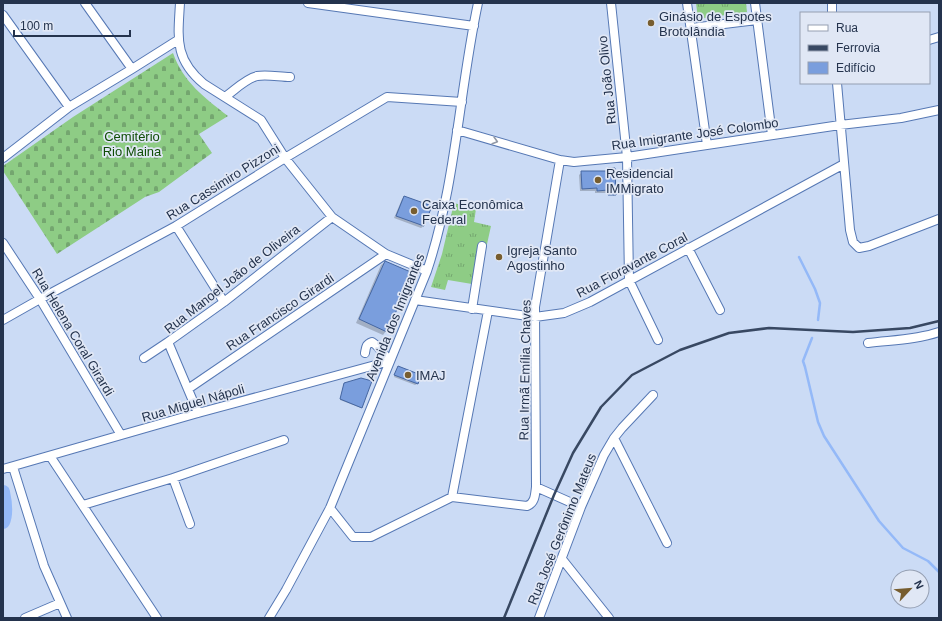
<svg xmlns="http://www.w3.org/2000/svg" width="942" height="621" viewBox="0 0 942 621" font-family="Arial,sans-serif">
  <defs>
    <pattern id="grass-tufts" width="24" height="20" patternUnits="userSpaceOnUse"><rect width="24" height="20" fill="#8ecc85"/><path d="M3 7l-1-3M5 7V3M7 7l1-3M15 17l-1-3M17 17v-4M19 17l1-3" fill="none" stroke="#74a66f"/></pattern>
    <pattern id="cemetery-stones" width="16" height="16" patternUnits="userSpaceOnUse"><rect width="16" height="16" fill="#8ecc85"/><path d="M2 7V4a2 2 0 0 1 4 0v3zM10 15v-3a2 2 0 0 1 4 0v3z" fill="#74a66f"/></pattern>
  </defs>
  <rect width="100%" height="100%" fill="#cbdbf5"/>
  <path fill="url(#grass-tufts)" d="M696,3h50l1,9 -49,7z
    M454,203l22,6 -2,13 17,4 -13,59 -30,-5 -3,10 -14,-3 11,-33z"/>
  <path fill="url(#cemetery-stones)" d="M173,53c10,29 32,45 55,63l-29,18 13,19 -53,39 -14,5 -88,57 -54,-83v-5l70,-49z"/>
  <path fill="#0003" d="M608,169l7,26 -2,1v-2h-7v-1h-11v-2h-15l-1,-16 3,-3h24z
    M404,197l20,29 -3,2 -27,-10 8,-19z
    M385,262l1,69 -3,4 -27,-12 25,-58z
    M398,367l22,9 -3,8 -2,1 -21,-8z
    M370,382l-9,26 -21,-8 4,-15z"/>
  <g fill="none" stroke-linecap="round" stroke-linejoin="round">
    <path stroke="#94b9f8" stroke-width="2.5" d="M799,257l16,32 5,14 -2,17
      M812,338l-9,23 2,6 13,55 6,14 55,85 24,27 25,13 11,11"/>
    <path stroke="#94b9f8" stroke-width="14" d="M3,492c2,9 4,21 0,30"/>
  </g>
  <path fill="#7a9edd" stroke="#4566a1" d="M608,168h7l1,27h-8v-5l-11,1v-3l-15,1 -1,-18h27z
    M404,196l28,10 -8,20 -28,-10z
    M385,261l28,12 -26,59 -28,-13z
    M398,366l23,9 -3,9 -24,-9z
    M361,378l11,3 -10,27 -22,-9 4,-16z"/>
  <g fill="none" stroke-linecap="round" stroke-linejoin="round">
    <g stroke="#5678b4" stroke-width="10">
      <path id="minor" d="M85,3l47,66
        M180,3c-2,35 -6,56 24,81l57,36 24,38 47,59 54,37 41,17
        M308,3l166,23
        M611,3l16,154 2,123 29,60
        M687,3l20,142
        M755,3l17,132
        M832,3v10
        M3,15l66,92
        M691,28l66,-8
        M929,40l10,-3
        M837,83l13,147 3,12 6,6 10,-2 70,-27
        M225,97c10,-7 20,-18 32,-21 10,-2 23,1 33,1
        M457,130l103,30 14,2 10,-1 43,-4 213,-32 61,-7 38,-8
        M3,158l66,-51 63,-38 46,-29
        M176,226l48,76
        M3,243l37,56 81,136
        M688,248l32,62
        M415,300l120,17 29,-4 26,-11 254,-138
        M472,309l10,-63
        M3,320l37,-21 136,-73 109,-68 102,-61 75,5
        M868,343c23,-3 48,-3 71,-11
        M144,358l24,-16
        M188,389l198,-135
        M198,413l-30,-71 56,-40 108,-85
        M614,438l53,105
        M50,456l107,162
        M13,467l31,99 23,52
        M3,469l195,-56 192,-52 -14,-16 -4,-3c-6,2 -6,5 -7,11
        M173,478l17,46
        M536,487l-1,-180 25,-147
        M452,497l36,-186
        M83,505l90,-27 111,-38
        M330,508l23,29h18l81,-40 75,9c8,-3 8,-11 9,-19l45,20
        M562,559l47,59
        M25,618l35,-15
        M269,618l17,-28 44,-82 97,-237c29,-87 32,-179 51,-268
        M539,618l42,-111 23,-52 10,-17 8,-10 31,-33"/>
    </g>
    <use href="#minor" stroke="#fff" stroke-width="8"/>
    <path stroke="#384862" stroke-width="2.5" d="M504,618l50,-123 19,-42 28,-46 31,-32 48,-25 49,-17 40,-5 84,4 57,-4 29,-7"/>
  </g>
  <defs><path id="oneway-chevron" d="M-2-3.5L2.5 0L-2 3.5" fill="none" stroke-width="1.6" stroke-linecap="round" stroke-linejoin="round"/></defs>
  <use stroke="#9299a6" href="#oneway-chevron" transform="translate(495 141) rotate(16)"/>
  <g fill="#775d2f" stroke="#e0e7f5" stroke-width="1.5">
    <circle cx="651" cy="23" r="4"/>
    <circle cx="598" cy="180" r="4"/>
    <circle cx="414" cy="211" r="4"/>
    <circle cx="499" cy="257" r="4"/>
    <circle cx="408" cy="375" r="4"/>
  </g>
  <g text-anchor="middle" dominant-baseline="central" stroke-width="3.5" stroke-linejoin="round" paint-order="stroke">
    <g font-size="13" fill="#24334d" stroke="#e0e7f5" text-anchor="start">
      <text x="659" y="16">Ginásio de Espotes<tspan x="659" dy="15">Brotolândia</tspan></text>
      <text x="606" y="173">Residencial<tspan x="606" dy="15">IMMigrato</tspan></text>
      <text x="422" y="204">Caixa Econômica<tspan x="422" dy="15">Federal</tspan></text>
      <text x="507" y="250">Igreja Santo<tspan x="507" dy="15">Agostinho</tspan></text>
      <text x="416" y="375">IMAJ</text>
    </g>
    <g font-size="13" fill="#24334d" stroke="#e0e7f5">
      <text transform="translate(607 80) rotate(-96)">Rua João Olivo</text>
      <text transform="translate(695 134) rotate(-8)">Rua Imigrante José Colombo</text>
      <text transform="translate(223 182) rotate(-32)">Rua Cassimiro Pizzoni</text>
      <text transform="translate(632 265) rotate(-28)">Rua Fioravante Coral</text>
      <text transform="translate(232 279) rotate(-38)">Rua Manoel João de Oliveira</text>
      <text transform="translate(280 312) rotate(-34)">Rua Francisco Girardi</text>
      <text transform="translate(395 317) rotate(-68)">Avenida dos Imigrantes</text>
      <text transform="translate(73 332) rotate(59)">Rua Helena Coral Girardi</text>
      <text transform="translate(525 370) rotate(-89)">Rua Irmã Emília Chaves</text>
      <text transform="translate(193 403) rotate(-16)">Rua Miguel Nápoli</text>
      <text transform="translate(562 529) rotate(-68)">Rua José Gerônimo Mateus</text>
    </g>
    <g font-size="13" fill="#0f4d05" stroke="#e0e7f5">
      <text x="132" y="136">Cemitério<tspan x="132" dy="15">Rio Maina</tspan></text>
    </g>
  </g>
  <rect width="942" height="621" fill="none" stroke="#24334d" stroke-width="8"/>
  <rect x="800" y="12" width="130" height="72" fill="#e0e7f5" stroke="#959fb2"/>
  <rect x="808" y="25" width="20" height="6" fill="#ffffff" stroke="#959fb2"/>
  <text x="836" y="32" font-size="12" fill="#24334d">Rua</text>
  <rect x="808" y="45" width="20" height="6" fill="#384862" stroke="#959fb2"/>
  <text x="836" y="52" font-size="12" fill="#24334d">Ferrovia</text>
  <rect x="808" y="62" width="20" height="12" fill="#7a9edd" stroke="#959fb2"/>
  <text x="836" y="72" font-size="12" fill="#24334d">Edifício</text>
  <g transform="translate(910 589) rotate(64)"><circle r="19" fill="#e0e7f5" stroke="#959fb2"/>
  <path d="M0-3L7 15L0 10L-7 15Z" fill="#775d2f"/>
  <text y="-6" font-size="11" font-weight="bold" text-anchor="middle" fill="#24334d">N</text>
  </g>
  <path d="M14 30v6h116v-6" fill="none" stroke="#24334d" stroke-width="2"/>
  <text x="20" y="30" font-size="12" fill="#24334d" stroke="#e0e7f5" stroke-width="3" paint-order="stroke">100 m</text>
</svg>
